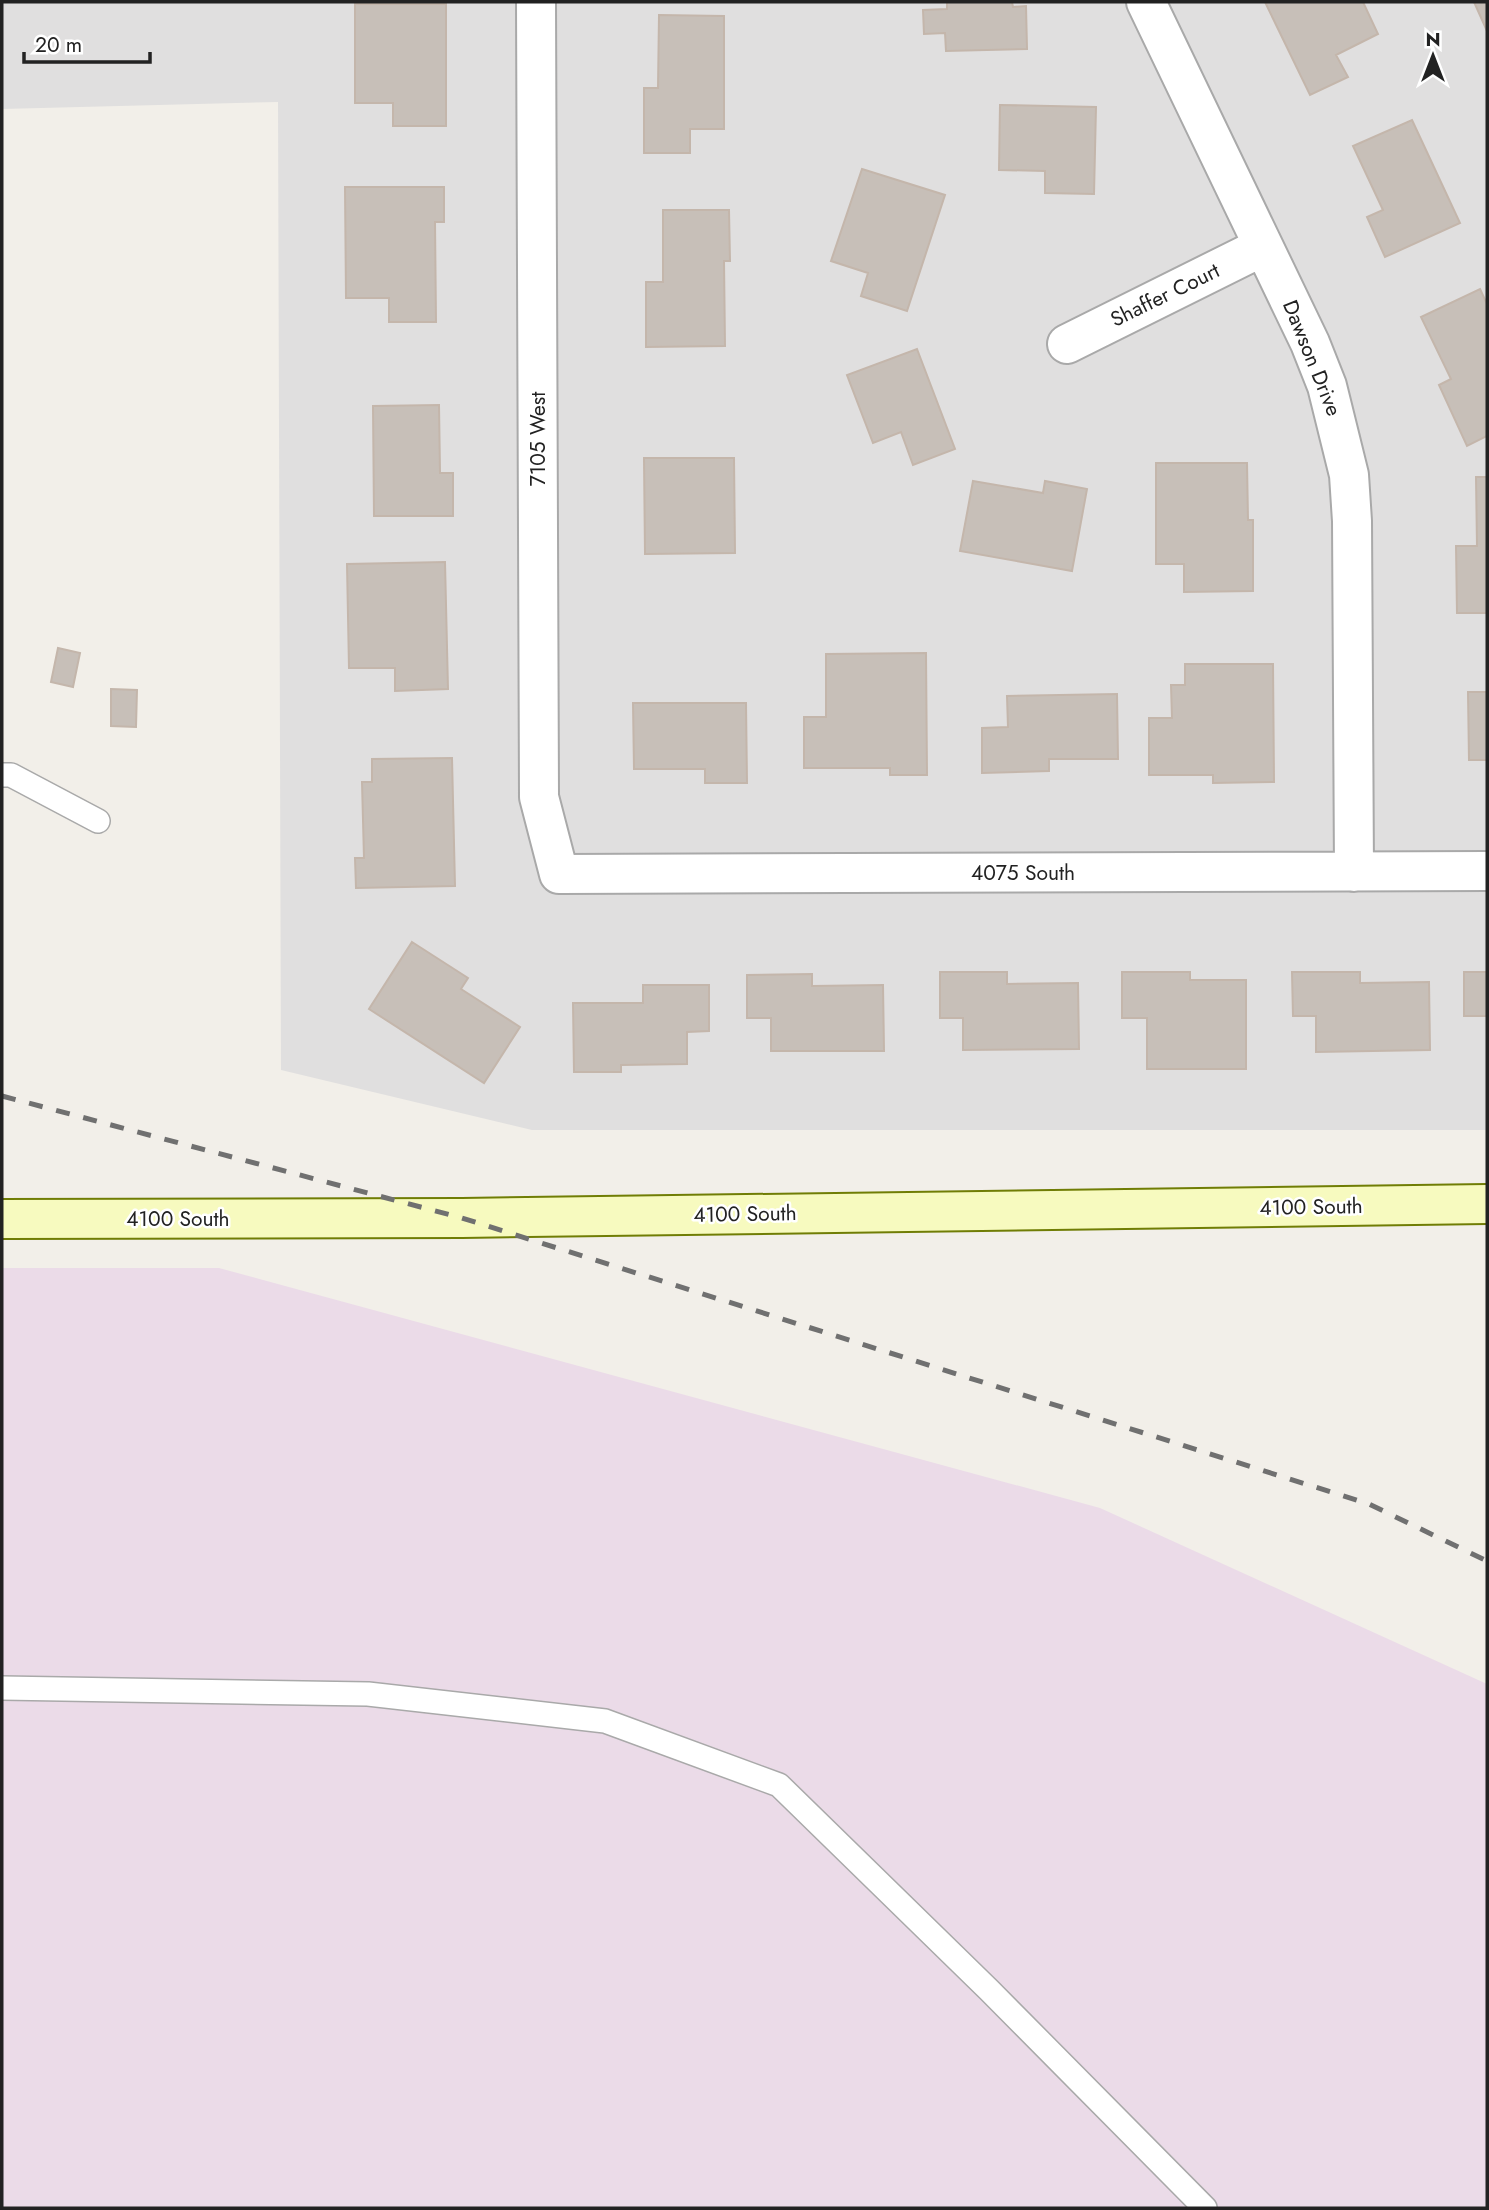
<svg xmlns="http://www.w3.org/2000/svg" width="1489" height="2210" viewBox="0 0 1489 2210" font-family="Jost,sans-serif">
  <rect width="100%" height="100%" fill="#f2efe9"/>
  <path fill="#e0dfdf" d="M2,2h1485v1128h-955l-251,-60 -3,-968 -276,7z"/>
  <path fill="#ebdbe8" d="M2,1268h217l881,240 387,176v524h-1485z"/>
  <path fill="#c7bfb8" stroke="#c4b6ab" stroke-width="2" d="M947,2h65l1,5 13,-1 1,43 -81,2 -1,-18 -21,1 -1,-24 24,-1z
    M1265,2h98l15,32 -42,21 12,22 -38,18z
    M1474,2h13v29z
    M355,4h91v122h-53v-23h-38z
    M659,15l65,1v113h-34v24h-46v-65h14z
    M1000,105l96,2 -2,87 -49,-1v-22l-46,-1z
    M1412,120l48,103 -75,34 -18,-40 16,-7 -30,-64z
    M862,169l83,26 -38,116 -46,-15 7,-23 -37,-12z
    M345,187h99v35h-9l1,100h-47v-24h-43z
    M663,210h66l1,51h-6l1,85 -79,1v-65h17z
    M1480,289l7,15v132l-20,10 -28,-61 12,-6 -30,-62z
    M917,349l38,100 -42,16 -12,-33 -28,11 -26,-68z
    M439,405l1,68h13v43h-79l-1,-110z
    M644,458h90l1,95 -90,1z
    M1156,463h91l1,57h5v71l-69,1v-28h-28z
    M1476,477h11v136h-30l-1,-67h21z
    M973,481l70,12 2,-12 42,8 -15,82 -112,-20z
    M445,562l3,127 -53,2v-23h-46l-2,-104z
    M58,648l22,5 -7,34 -22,-5z
    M926,653l1,122h-37v-7h-86v-51h22v-63z
    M1185,664h88l1,118 -61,1v-8h-64v-57h23l-1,-33h14z
    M111,689l26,1 -1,37 -25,-1z
    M1468,692h19v68h-18z
    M1117,694l1,65h-69v12l-67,2v-45l26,-1 -1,-31z
    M633,703h113l1,80h-42v-14h-71z
    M452,758l3,128 -99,2 -1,-30h9l-2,-76h10v-23z
    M412,942l56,36 -7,11 59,38 -36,56 -115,-74z
    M940,972h67v12l71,-1 1,66 -116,1v-32h-23z
    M1122,972h68v8h56v89h-99v-51h-25z
    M1292,972h68v11l69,-1 1,68 -114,2v-36h-23z
    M1464,972h23v44h-23z
    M812,974v12l71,-1 1,66h-113v-33h-24v-43z
    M643,985h66v46l-22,1v32l-66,1v7h-47l-1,-69h70z"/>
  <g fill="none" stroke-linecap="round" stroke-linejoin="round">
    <g stroke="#a9a9a9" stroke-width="26">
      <path id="service" d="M2,775h9l87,46
        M2,1688l366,6 237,27 174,64 210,205 216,218"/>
    </g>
    <g stroke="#a9a9a9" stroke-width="42">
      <path id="minor" d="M536,2l3,795 20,77 928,-3
        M1146,2l164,341 17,43 22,89 3,46 2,351
        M1067,344l195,-97"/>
    </g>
    <g stroke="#707d05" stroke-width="42">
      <path id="secondary" d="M2,1219l460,-1 1025,-14"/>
    </g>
    <use href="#service" stroke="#fff" stroke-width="23"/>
    <use href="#minor" stroke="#fff" stroke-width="38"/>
    <use href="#secondary" stroke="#f7fabf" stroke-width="38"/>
    <path stroke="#707070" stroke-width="5" stroke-dasharray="14 14" stroke-linecap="butt" d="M2,1096l460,122 907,286 118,57"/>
  </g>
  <g text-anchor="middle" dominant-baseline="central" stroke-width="5" stroke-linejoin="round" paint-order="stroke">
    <g font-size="21" fill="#222" stroke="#fff">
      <text transform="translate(1165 295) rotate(-26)">Shaffer Court</text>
      <text transform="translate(1312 358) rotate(68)">Dawson Drive</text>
      <text transform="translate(538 439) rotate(-90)">7105 West</text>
      <text x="1023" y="873">4075 South</text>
      <text transform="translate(1311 1207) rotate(-1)">4100 South</text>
      <text transform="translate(745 1214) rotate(-1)">4100 South</text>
      <text x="178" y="1219">4100 South</text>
    </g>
  </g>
  <rect width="1489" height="2210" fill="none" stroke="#222222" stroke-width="7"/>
  <g transform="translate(1433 56)" stroke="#ffffff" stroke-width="5" paint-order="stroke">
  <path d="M0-5L12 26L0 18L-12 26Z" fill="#222222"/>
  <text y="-10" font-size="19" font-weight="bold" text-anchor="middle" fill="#222222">N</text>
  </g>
  <path d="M24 52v10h126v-10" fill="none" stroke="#222222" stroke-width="3.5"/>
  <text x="35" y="52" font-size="21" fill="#222222" stroke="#ffffff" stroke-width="5" paint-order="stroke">20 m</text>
</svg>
